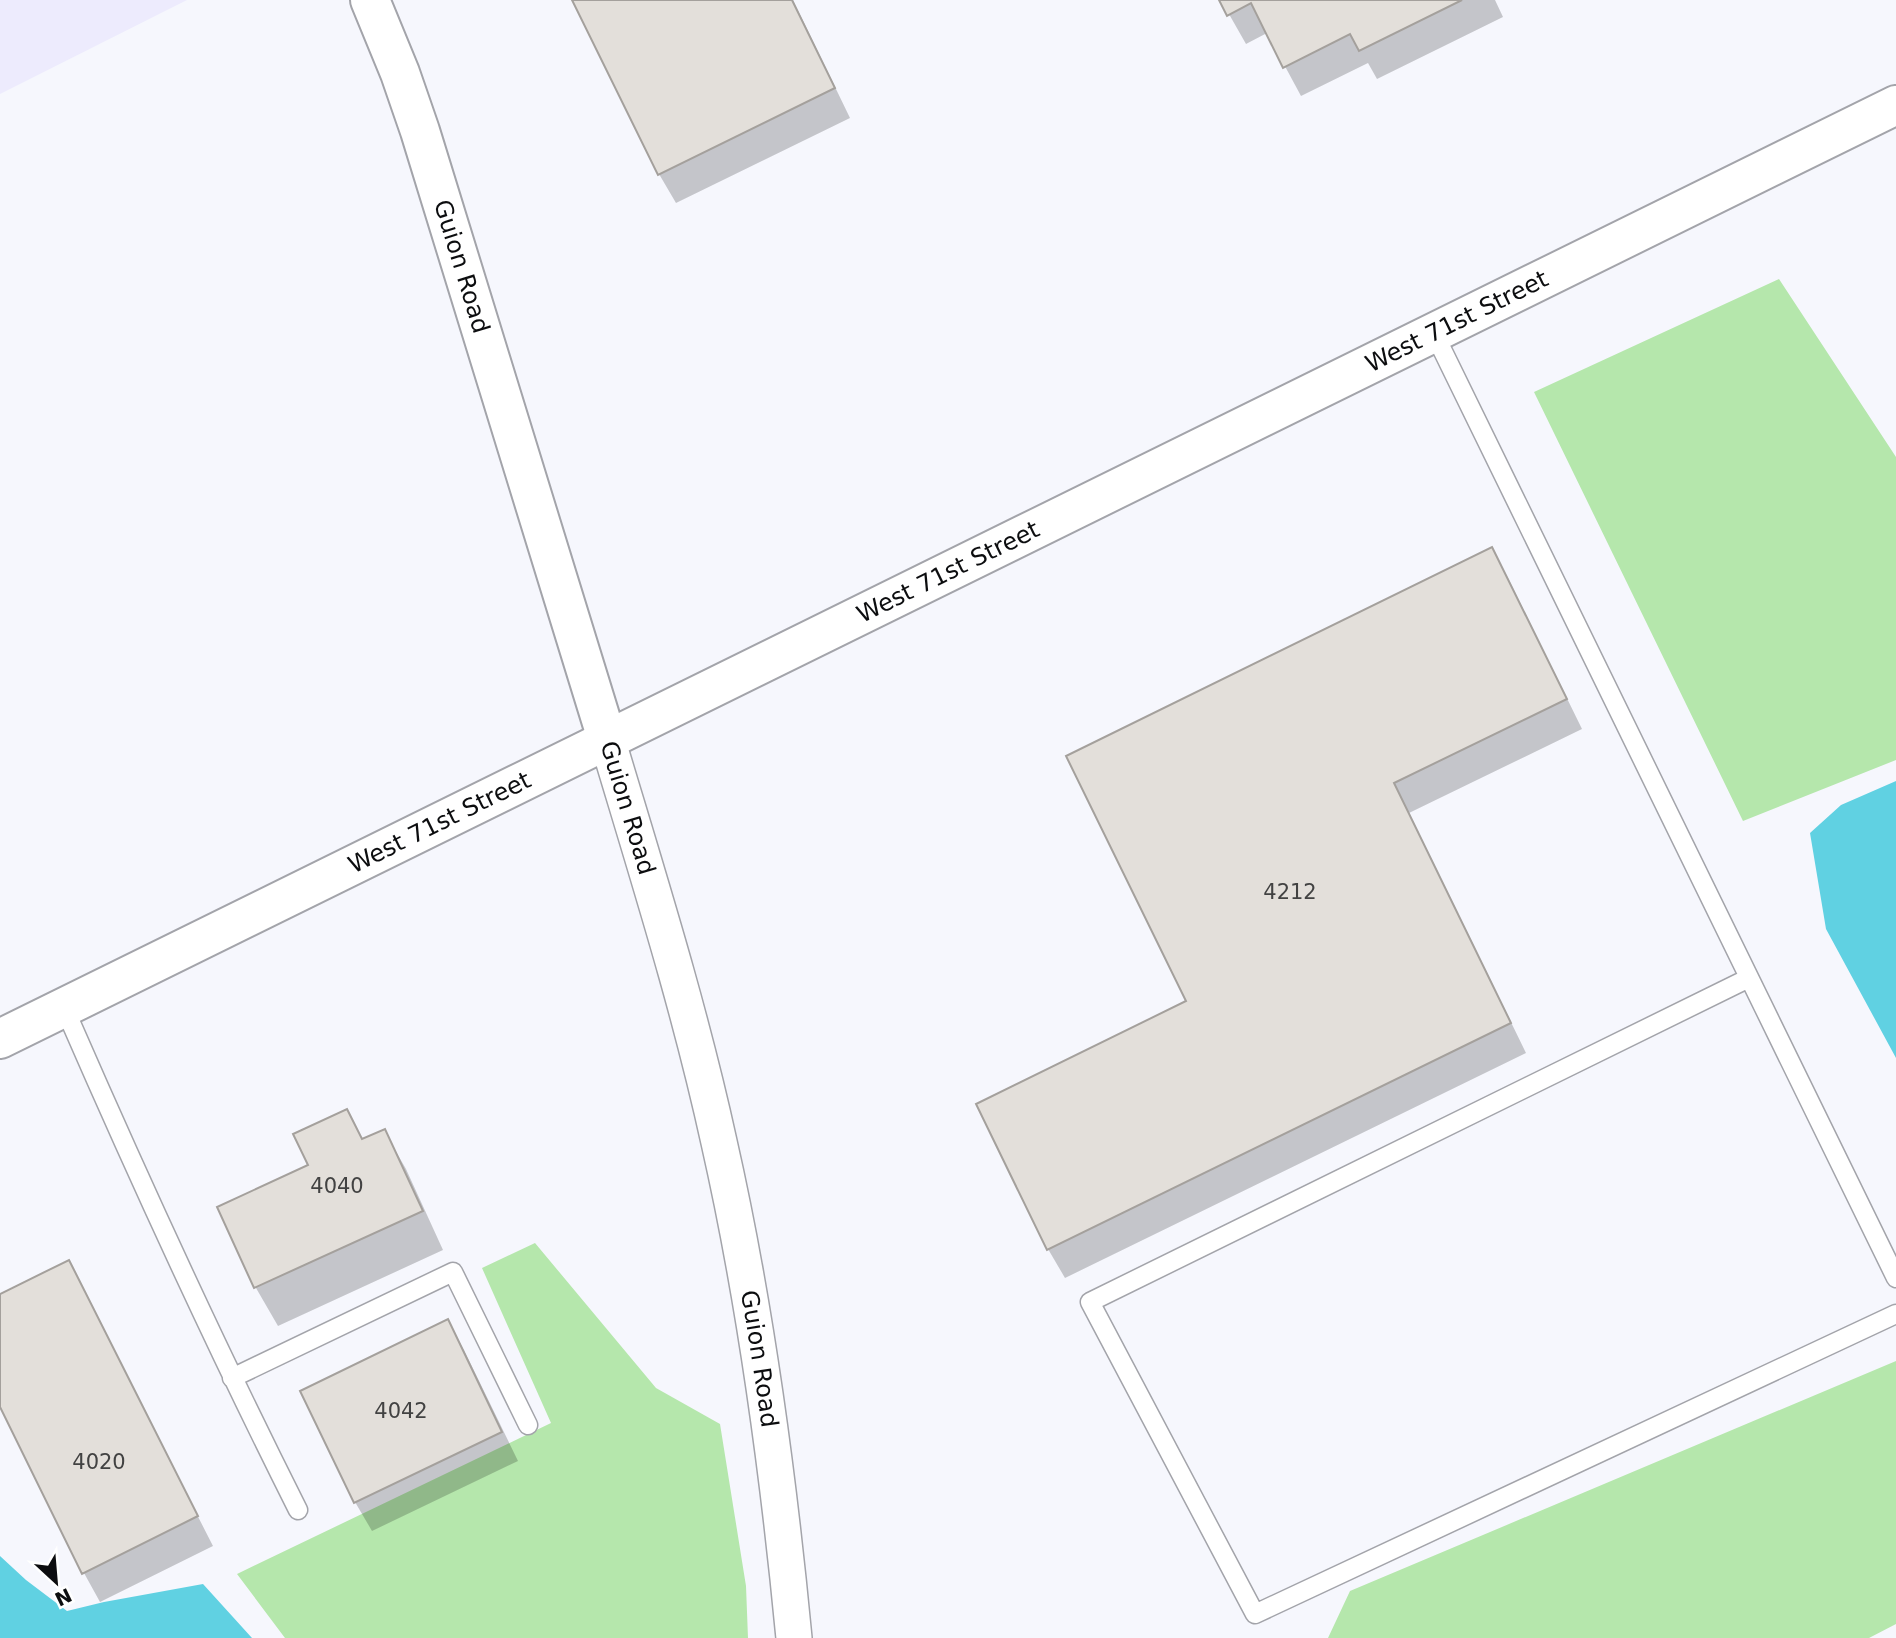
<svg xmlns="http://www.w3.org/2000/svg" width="1896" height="1638" viewBox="0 0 1896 1638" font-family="'DejaVu Sans',sans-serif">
  <rect width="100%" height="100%" fill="#f6f7fd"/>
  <path fill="#edebfd" d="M0,0h187l-187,94z"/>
  <path fill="#b5e7ac" d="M1779,279l117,178v303l-153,61 -209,-429z
    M535,1243l121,145 64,36 26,162 2,52h-463l-48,-64 314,-151 -69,-155z
    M1896,1361v263l-27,14h-541l22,-47z"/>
  <path fill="#60d1e2" d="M1896,781v277l-70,-129 -16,-96 31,-28z
    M0,1556l26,24 41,31 37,-9 99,-18 49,54h-252z"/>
  <path fill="#0003" d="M574,0h219l57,118 -174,85 -17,-29z
    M1221,0h274l8,17 -126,62 -9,-16 -67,33 -34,-63 -21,11z
    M1492,549l16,29 74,151 -173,84 117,240 -461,225 -17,-29 141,-247z
    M347,1111l16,30 21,-10 22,38 37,81 -165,76 -22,-38 -37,-80 91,-42z
    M68,1262l145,284 -113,56 -16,-29 -84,-170v-107z
    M448,1321l16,29 54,111 -146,70 -17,-29z"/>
  <path fill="#e3dfda" stroke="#a4a09c" stroke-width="2" d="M572,0h220l43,88 -177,87z
    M1219,0h243l-103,51 -9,-17 -67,34 -32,-65 -24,13z
    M1492,547l75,152 -173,84 117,240 -464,227 -71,-146 210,-103 -120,-245z
    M347,1109l15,30 23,-10 38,82 -169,77 -37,-81 91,-42 -15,-31z
    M69,1260l129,256 -116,58 -82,-167v-113z
    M448,1319l54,113 -148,71 -54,-112z"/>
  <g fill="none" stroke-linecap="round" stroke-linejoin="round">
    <g stroke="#a3a4aa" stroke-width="21">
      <path id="service" d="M1434,333l462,945
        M1749,978l-659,324 165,312 641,-300
        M64,1007c74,170 151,338 234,503
        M232,1378l221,-106 75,153"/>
    </g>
    <g stroke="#a3a4aa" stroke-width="38">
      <g id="minor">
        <path id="s1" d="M607,739c40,134 82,266 112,403 37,163 59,329 75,496"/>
      </g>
    </g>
    <g stroke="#a3a4aa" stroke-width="42">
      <g id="tertiary">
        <path id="s2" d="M370,0l30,73 20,58 187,608"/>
      </g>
    </g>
    <g stroke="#a3a4aa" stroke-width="42">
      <g id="secondary">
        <path id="s3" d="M0,1039l1896,-934"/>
      </g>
    </g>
    <use href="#service" stroke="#fff" stroke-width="18"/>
    <use href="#minor" stroke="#fff" stroke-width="35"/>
    <use href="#tertiary" stroke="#fff" stroke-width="38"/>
    <use href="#secondary" stroke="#fff" stroke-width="38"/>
  </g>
  <g text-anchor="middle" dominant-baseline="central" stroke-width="5" stroke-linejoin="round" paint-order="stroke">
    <g font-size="21" fill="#424242">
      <text x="1290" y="892">4212</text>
      <text x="337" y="1186">4040</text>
      <text x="401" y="1411">4042</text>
      <text x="99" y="1462">4020</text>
    </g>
    <g font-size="24" fill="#0c0d0f" stroke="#fff">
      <text stroke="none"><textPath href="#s2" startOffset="282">Guion Road</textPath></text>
      <text stroke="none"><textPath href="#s3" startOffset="1624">West 71st Street</textPath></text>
      <text stroke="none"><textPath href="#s3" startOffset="1057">West 71st Street</textPath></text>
      <text stroke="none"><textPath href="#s1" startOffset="72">Guion Road</textPath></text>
      <text stroke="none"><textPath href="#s3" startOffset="490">West 71st Street</textPath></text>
      <text stroke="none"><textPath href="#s1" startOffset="639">Guion Road</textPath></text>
    </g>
  </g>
  <g transform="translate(56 1582) rotate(154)" stroke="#ffffff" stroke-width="5" paint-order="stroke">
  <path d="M0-5L12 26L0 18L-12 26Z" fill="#0c0d0f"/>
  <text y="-10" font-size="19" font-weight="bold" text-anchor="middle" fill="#0c0d0f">N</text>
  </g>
</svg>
